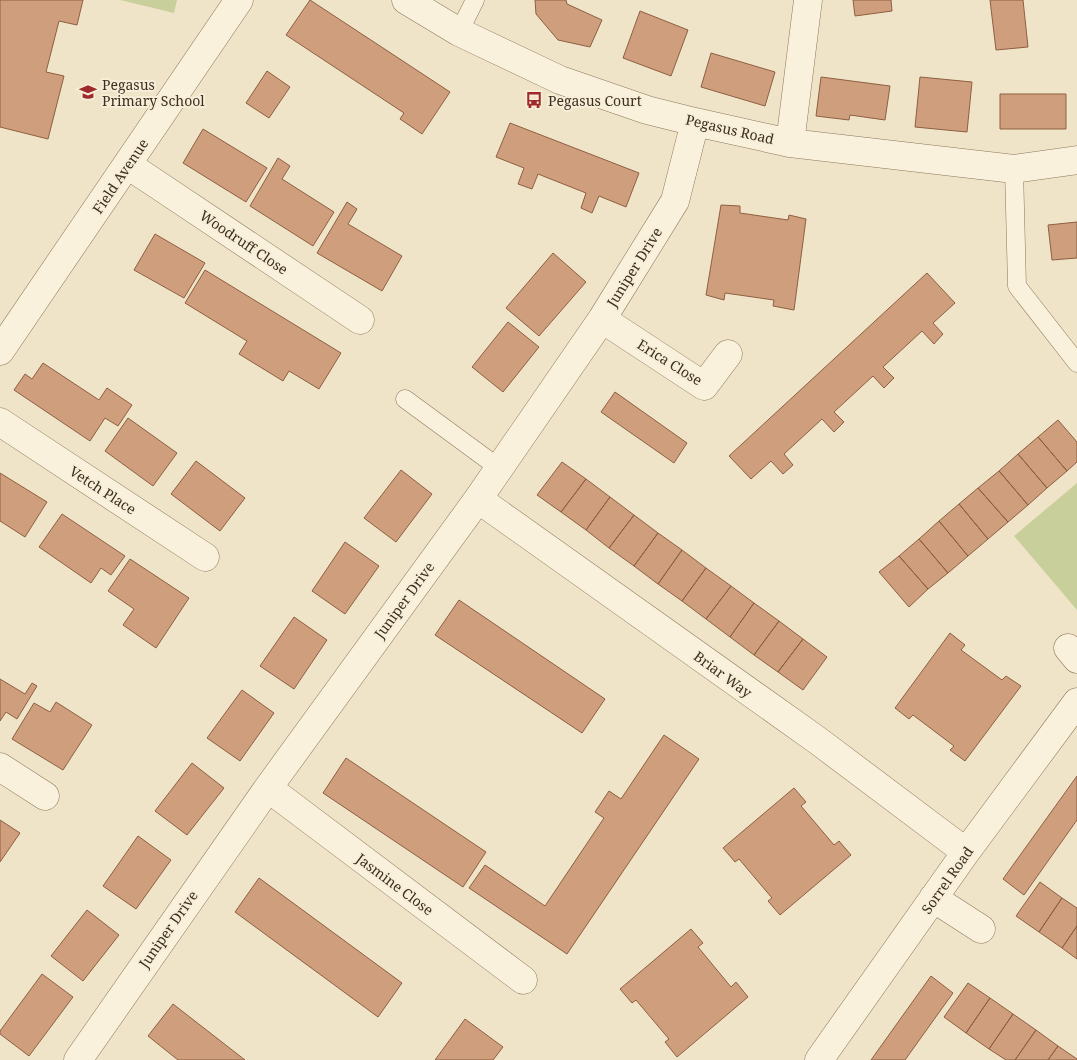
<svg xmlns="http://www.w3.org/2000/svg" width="1077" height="1060" viewBox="0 0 1077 1060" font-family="'Noto Serif',serif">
  <rect width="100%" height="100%" fill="#f0e4c8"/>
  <path fill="#c9cf9b" d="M120,0h57l-3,13z
    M1077,483v127l-63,-74z"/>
  <path fill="#cf9f7d" stroke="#8d5f41" d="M0,0h83l-6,25 -18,-4 -13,51 18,4 -16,63 -48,-12z
    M310,0l140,92 -28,42 -22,-15 4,-6 -118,-78z
    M535,0h31l1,4 35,16 -12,27 -32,-7 -22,-26z
    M853,0h38l1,11 -37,5z
    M990,0h33l5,47 -32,3z
    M640,11l48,19 -17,46 -48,-18z
    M711,53l64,19 -10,34 -64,-19z
    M267,71l23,16 -21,31 -23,-15z
    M821,77l69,9 -5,34 -35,-5 -1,5 -33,-4z
    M920,77l52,5 -5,50 -52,-5z
    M1000,94h66v35h-66z
    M510,123l129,50 -13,34 -27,-11 -7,17 -11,-5 5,-15 -48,-19 -6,15 -14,-5 6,-16 -28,-11z
    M203,129l64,39 -21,34 -63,-39z
    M278,158l12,8 -8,13 52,33 -21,34 -63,-40z
    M347,202l10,7 -9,15 54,32 -20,35 -65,-38z
    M721,205l19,1v7l48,7 1,-5 17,4 -12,91 -21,-4 1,-6 -49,-7 -1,7 -18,-5z
    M1077,222v36l-25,2 -4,-35z
    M155,234l50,29 -21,35 -50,-28z
    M553,253l33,29 -47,54 -33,-28z
    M205,270l136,83 -22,36 -30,-18 -6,10 -44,-27 8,-13 -62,-38z
    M927,273l28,30 -22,20 10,11 -9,10 -12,-13 -39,36 11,11 -10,10 -11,-12 -39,36 10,10 -10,10 -12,-13 -38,35 9,11 -10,9 -12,-13 -20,18 -22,-23z
    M508,322l31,25 -36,45 -31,-25z
    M43,363l56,37 8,-12 25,17 -14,21 -13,-8 -15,23 -76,-51 11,-16 7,5z
    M615,392l72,51 -13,20 -73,-51z
    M128,418l49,35 -24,33 -48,-35z
    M1058,420l19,22v20l-10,9 -29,-34z
    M1038,437l29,34 -20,17 -29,-34z
    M1018,454l29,34 -19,17 -29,-34z
    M196,461l49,37 -25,33 -49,-37z
    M562,462l24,17 -25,33 -24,-17z
    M401,470l31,24 -36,48 -32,-24z
    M999,471l29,34 -20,17 -30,-34z
    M0,473l47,29 -22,35 -25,-16z
    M586,479l24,18 -24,33 -25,-18z
    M978,488l30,34 -20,17 -29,-35z
    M610,497l24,18 -25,33 -23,-18z
    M959,504l29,35 -20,17 -29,-35z
    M62,514l63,42 -14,19 -10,-7 -10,15 -52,-36z
    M634,515l24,18 -24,33 -25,-18z
    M939,521l29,35 -20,17 -29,-34z
    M658,533l24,17 -24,34 -24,-18z
    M919,539l29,34 -20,16 -29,-33z
    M345,542l34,24 -34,48 -33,-23z
    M682,550l24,18 -24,33 -24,-17z
    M899,556l29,33 -19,18 -30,-35z
    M130,559l59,39 -33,50 -33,-23 11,-16 -26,-18z
    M706,568l25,18 -25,33 -24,-18z
    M731,586l23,17 -24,34 -24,-18z
    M459,600l146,99 -23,34 -147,-98z
    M754,603l25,18 -25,34 -24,-18z
    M294,617l33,23 -33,49 -34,-23z
    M779,621l24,18 -25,33 -24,-17z
    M950,633l15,12 -4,5 41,30 4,-4 15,10 -56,75 -15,-11 4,-4 -41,-31 -4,4 -14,-11z
    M803,639l24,18 -24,33 -25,-18z
    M0,679l25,15 7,-11 5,3 -20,33 -11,-7 -6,9z
    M242,690l32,23 -34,48 -33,-23z
    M56,702l36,23 -29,45 -51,-31 22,-36 16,9z
    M664,735l35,24 -132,195 -98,-66 16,-23 60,41 59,-88 -9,-6 14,-21 12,8z
    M346,758l140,94 -23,35 -140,-94z
    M192,763l32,25 -37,47 -32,-24z
    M1077,776v44l-53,75 -21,-16z
    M794,788l12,14 -5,4 33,39 5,-4 12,14 -71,60 -12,-14 4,-3 -33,-39 -4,3 -12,-14z
    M0,820l20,13 -20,29z
    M138,836l33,24 -35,49 -33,-23z
    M259,878l143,105 -24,34 -143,-105z
    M1040,882l22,16 -23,34 -23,-16z
    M1062,898l15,10v18l-15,22 -23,-16z
    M87,910l32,25 -36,46 -32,-25z
    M1077,926v33l-15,-11z
    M691,929l12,14 -5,4 33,40 5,-5 12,15 -71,60 -12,-15 4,-3 -33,-39 -4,3 -12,-14z
    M42,974l31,23 -44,59 -29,-22v-3z
    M931,976l22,17 -48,67h-34z
    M968,983l22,15 -24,35 -22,-16z
    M990,998l23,16 -24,35 -23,-16z
    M173,1004l72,56h-67l-30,-24z
    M1013,1014l23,16 -21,30h-9l-17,-11z
    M465,1019l38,28 -10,13h-58z
    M1036,1030l22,16 -10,14h-33z
    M1058,1046l19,13v1h-29z"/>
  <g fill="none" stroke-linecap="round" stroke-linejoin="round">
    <g stroke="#8d765c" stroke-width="19">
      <path id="lane" d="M459,32l16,-32
        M1014,169l3,117 60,77
        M405,399l94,69"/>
    </g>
    <g stroke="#8d765c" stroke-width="29">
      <path id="street" d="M406,0l53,32 101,48 87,30 48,12 95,21 224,26 63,-9
        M790,143l18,-143
        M128,165l232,155
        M602,319l102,67 24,-32
        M0,351l239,-351
        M0,422l205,135
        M478,499l339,241 149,112
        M1068,648l9,11
        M0,767l45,29
        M268,788l255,192
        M933,898l48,31
        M78,1060l190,-272 210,-289 124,-180 73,-118 20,-79
        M819,1060l147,-208 111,-150"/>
    </g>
    <use href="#lane" stroke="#faf1dc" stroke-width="18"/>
    <use href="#street" stroke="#faf1dc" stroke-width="28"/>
  </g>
  <defs>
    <g id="school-bare" transform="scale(1.35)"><path d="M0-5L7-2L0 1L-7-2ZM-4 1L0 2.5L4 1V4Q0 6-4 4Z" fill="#9e2a2b" stroke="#f7eed8" stroke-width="2.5" paint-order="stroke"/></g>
    <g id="bus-bare" transform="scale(1.35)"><path d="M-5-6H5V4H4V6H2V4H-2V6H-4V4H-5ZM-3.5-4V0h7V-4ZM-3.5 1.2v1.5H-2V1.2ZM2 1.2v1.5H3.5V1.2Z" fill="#9e2a2b" stroke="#f7eed8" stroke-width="2.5" paint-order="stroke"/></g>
  </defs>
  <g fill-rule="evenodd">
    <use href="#school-bare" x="88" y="92"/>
    <use href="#bus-bare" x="534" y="100"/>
  </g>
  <g text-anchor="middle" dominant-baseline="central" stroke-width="4" stroke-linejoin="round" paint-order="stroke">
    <g font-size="14" fill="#3d2e20" stroke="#f7eed8" text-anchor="start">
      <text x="102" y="84">Pegasus<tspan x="102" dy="16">Primary School</tspan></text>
      <text x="548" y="100">Pegasus Court</text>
    </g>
    <g font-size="14" fill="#3d2e20" stroke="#f7eed8">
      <text transform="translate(730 129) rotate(13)">Pegasus Road</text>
      <text transform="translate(120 176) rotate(-56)">Field Avenue</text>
      <text transform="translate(244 242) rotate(34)">Woodruff Close</text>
      <text transform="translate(634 267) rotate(-58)">Juniper Drive</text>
      <text transform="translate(670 362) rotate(32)">Erica Close</text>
      <text transform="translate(103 490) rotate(33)">Vetch Place</text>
      <text transform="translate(404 600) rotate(-54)">Juniper Drive</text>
      <text transform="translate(723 674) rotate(36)">Briar Way</text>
      <text transform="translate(947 880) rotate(-55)">Sorrel Road</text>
      <text transform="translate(395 884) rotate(37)">Jasmine Close</text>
      <text transform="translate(168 929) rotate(-55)">Juniper Drive</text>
    </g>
  </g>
</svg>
